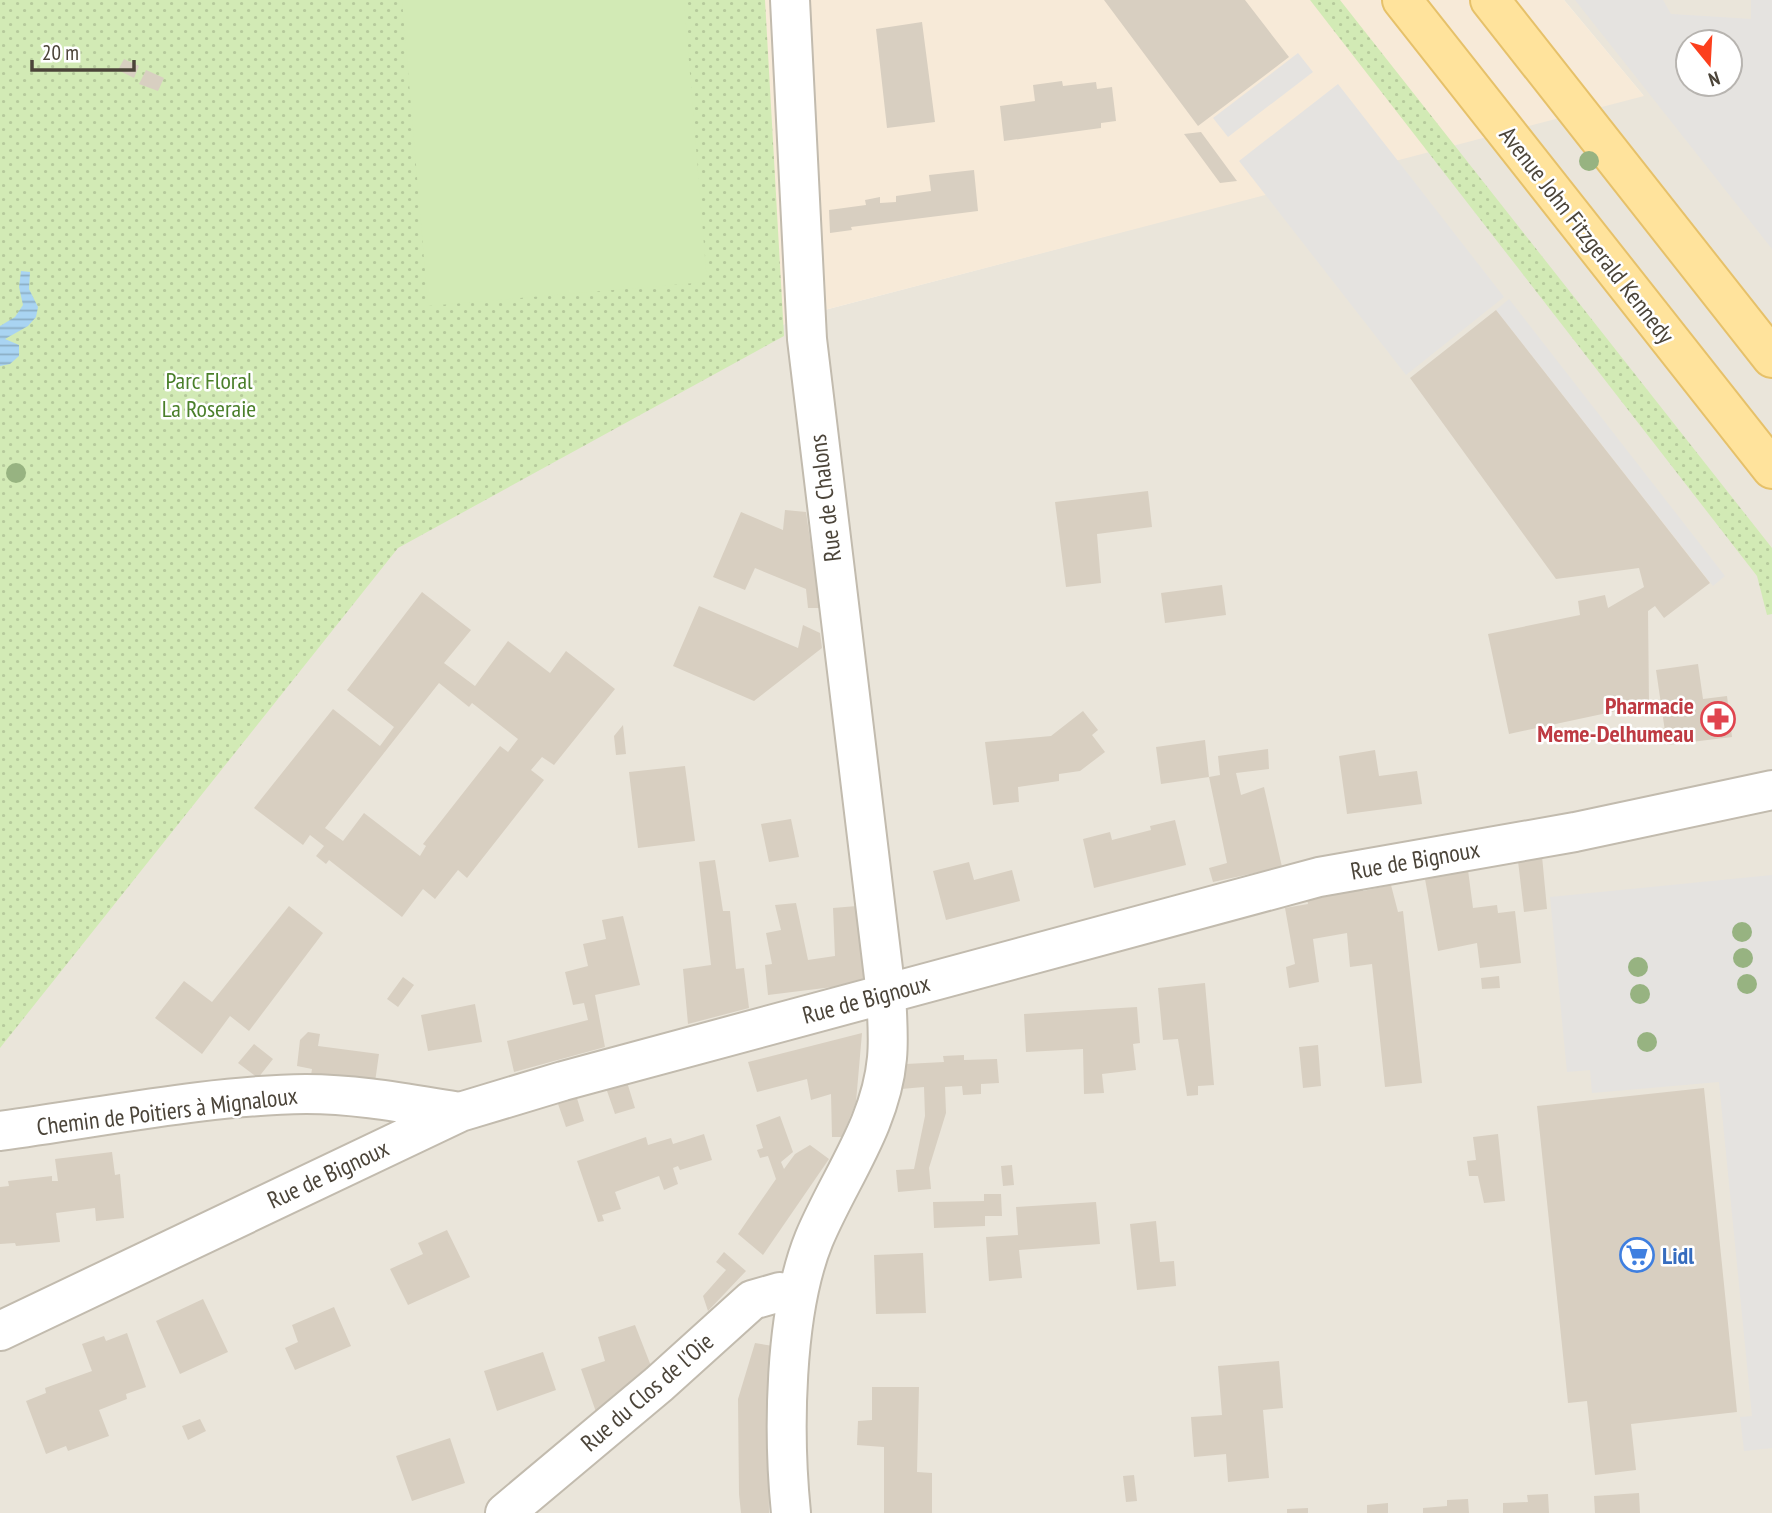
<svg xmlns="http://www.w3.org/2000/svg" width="1772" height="1513" viewBox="0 0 1772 1513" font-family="'PT Sans Narrow',sans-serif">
  <defs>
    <pattern id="green-dots" width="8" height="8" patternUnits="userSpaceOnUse" patternTransform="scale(1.75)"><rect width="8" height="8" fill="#d2eab5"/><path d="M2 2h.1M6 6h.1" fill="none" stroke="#b6ca9c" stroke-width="1.8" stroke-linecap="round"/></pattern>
    <pattern id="water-rules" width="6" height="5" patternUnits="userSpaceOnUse" patternTransform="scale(1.75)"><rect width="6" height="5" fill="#a9d4f2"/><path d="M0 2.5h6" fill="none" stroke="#8caec5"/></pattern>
  </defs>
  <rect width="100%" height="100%" fill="#f6f3ec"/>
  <path fill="#eae5da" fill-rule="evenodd" d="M1564,0h208v1513h-1772v-773l798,-423 845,-222zM1688,42h42v42h-42z"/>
  <path fill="#f7ead8" d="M0,0h1564l80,96 -846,221 -798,423z"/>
  <path fill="url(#green-dots)" d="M0,0h765l19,336 -386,212 -398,500z
    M1310,0h30l432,548v66l-5,1 -10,-39z"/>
  <path fill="#d2eab5" d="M402,0h282l23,282 -279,24z"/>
  <path fill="#e5e3e0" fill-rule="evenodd" d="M1575,0h88l8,14 80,5v-19h21v249zM1688,42h42v42h-42z
    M1298,53l15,19 -85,65 -15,-19z
    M1338,84l166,213 -98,78 -167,-214z
    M1509,299l216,277 -12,10 -217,-276z
    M1772,875v573l-28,3 -4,-34 12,-1 -33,-334 -127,11 -2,-23 -23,2 -17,-175z"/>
  <path fill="url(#water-rules)" d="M21,271l9,1 -1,17 9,18 -2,10 -8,9 -23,13 14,6v11l-9,8 -10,2v-40l15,-9 8,-12 -4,-18z"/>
  <path fill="#d8cfc1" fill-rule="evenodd" d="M1104,0h141l44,57 -91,69z
    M922,22l13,100 -48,6 -11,-99z
    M124,59l15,7 -5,12 -16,-8z
    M146,70l18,8 -6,13 -19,-7z
    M1062,81l1,5 33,-4 1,7 15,-2 4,34 -15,2v5l-97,13 -4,-35 35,-5 -2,-16z
    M1201,132l36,49 -17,2 -36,-49z
    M974,170l4,41 -127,16 1,3 -22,3 -1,-23 37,-5 -1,-5 15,-3v6l16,-1v-6l35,-5 -2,-16z
    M1496,310l214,273 -46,35 -9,-12 -7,5 1,93 -140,30 -21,-100 92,-19 -2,-14 27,-6 3,13 36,-21 -5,-19 -83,11 -146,-201z
    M1148,491l4,36 -55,7 4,49 -35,4 -11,-85z
    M785,510l21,2 14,96h-12l-2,-19 -51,-21 -10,22 -32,-13 28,-65 42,18z
    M1222,585l4,30 -61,8 -4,-30z
    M422,592l49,38 -27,33 31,23 33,-45 42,32 16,-22 49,38 -61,76 -12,-8 -11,13 13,10 -77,98 -9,-8 -23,29 -12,-10 -21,28 -73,-57 -3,4 -10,-8 8,-10 -14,-11 -7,10 -49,-37 79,-99 47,37 14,-19 -47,-37zM439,683l30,24 3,-4 46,36 -10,13 -8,-6 -77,98 3,2 -6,10 -56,-43 -21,28 -18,-13z
    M699,606l99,42 5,-23 17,8 2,15 -68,53 -81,-35z
    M1698,664l5,35 24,-3 5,41 -65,8 -11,-75z
    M1083,711l15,19 -6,5 13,17 -25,19 -21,3v7l-41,6 1,15 -26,3 -8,-63 66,-6z
    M623,725l3,29 -10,1 -2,-19z
    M1205,740l4,37 -48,7 -5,-37z
    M1268,749l1,20 -33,4 5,22 23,-8 18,80 -69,15 -4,-14 18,-5 -18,-86 11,-2 -2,-19z
    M1375,750l4,26 38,-5 5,33 -75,10 -8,-58z
    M685,766l10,75 -57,7 -9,-76z
    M791,819l8,38 -30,5 -8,-38z
    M1175,820l11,45 -92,23 -11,-49 27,-7 2,8 39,-10 -1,-4z
    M1542,856l5,53 -23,3 -6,-51z
    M715,860l8,51h7l6,58 8,-1 5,40 -61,16 -5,-55 28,-4 -12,-103z
    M969,862l5,18 38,-10 8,31 -74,19 -13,-49z
    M1468,870l5,38 24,-3 1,8 17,-2 6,52 -41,5 -3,-25 -39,8 -13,-72z
    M1391,885l7,27 5,-1 19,172 -37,4 -13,-123 -22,3 -3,-34 -34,6 6,43 -30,6 -3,-21 9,-3 -10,-56 23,-4 -1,-5 56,-12v4z
    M796,903l12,57 27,-4 -2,-48 24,-2 8,77 -97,12 -3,-30 7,-1 -6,-31 15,-3 -6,-25z
    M289,906l34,27 -74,98 -19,-15 -28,38 -47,-36 29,-37 28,21z
    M623,916l17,69 -45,10 10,52 -91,25 -7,-31 81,-21 -4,-17 -11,2 -8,-33 23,-6 -5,-22 23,-5 -4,-19z
    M1499,976l1,12 -18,1 -1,-11z
    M403,977l11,8 -16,22 -11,-8z
    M1205,983l9,102 -16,1v9l-11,1 -9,-57 -15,1 -5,-52z
    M475,1004l7,38 -54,9 -7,-36z
    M1137,1007l3,36 -7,1 3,26 -34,4 2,19 -20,1 -1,-45 -57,3 -2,-38z
    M308,1032l12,2 -2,12 61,8 -4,28 -64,-7 1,-6 -15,-3 3,-26z
    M862,1033l-6,69 -14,35h-10l-1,-43 -20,6 -4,-21 -50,13 -9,-30z
    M254,1044l19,15 -15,19 -20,-15z
    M1318,1045l3,41 -18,2 -4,-41z
    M964,1055v5l33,-1 2,24 -18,1v10l-18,1 -1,-9 -17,1 1,26 -17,55 2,21 -33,3 -2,-22 18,-1 11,-53 -1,-29 -23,2 5,-25 38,-2 -1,-6z
    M627,1082l8,26 -20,6 -9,-26z
    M1704,1088l33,324 -106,12 5,46 -41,5 -8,-74 -19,2 -31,-297z
    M576,1095l8,26 -18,6 -9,-26z
    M780,1116l13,36 -12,10 3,7 11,-15 15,-9 19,14 -66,96 -25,-21 38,-55 -8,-23 -8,2 -3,-8 6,-2 -7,-23z
    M704,1134l8,26 -32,10 -2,-4 -5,2 5,16 -14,6 -5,-14 -44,16 6,17 -19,6 2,6 -6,1 -21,-61 69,-24 2,8 23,-7 2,6z
    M1498,1134l7,67 -21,2 -6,-27h-9l-2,-15 9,-1 -3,-23z
    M112,1152l3,23 5,-1 4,44 -28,3 -1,-13 -39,5 4,29 -44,4 -1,-3 -15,1v-57l9,-1 -1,-5 44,-5v5h6l-3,-22z
    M1012,1165l2,20 -11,1 -2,-20z
    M984,1194h17l1,22h-17v10l-51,2 -1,-26 51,-1z
    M1096,1202l4,42 -81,6 3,28 -33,3 -3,-44 32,-2 -2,-28z
    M1156,1221l4,41 14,-1 2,25 -39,4 -7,-66z
    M447,1230l23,47 -62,28 -18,-36 33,-15 -5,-11z
    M724,1252l22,19 -38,40 -5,-15 23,-26 -10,-8z
    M923,1253l3,60 -50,1 -2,-59z
    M203,1299l25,53 -48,22 -24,-53z
    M334,1307l17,39 -56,24 -10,-22 13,-6 -6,-17z
    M635,1325l16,41 -55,46 -15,-43 24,-8 -7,-24z
    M127,1333l19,54 -20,7 1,5 -28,11 10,26 -41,15 -2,-5 -20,8 -20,-53 20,-8 -1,-5 47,-17 -10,-27 22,-8 2,5z
    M755,1343l18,3 -5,80 1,87h-28l-2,-19 -1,-95z
    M543,1352l13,38 -59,21 -13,-40z
    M1279,1361l4,47 -20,2 6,68 -41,4 -2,-28 -32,3 -3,-40 31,-2 -4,-49z
    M872,1387h47l-2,85 15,1v40h-48v-66l-27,-2 1,-24 14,-1z
    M200,1419l6,12 -18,9 -6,-14z
    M450,1438l15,45 -53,18 -16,-45z
    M1134,1475l3,26 -11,1 -3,-26z
    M1639,1493l1,20h-45l-1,-17z
    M1548,1494l1,19h-46v-10l25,-1 -1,-7z
    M1468,1499l1,14h-46v-5l24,-2v-6z
    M1388,1503v10h-21v-8z
    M1308,1508v5h-21v-4z"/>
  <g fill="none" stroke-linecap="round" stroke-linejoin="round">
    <g stroke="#c2bbae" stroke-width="42">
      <path id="minor" d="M790,0l17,339 79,655c1,21 3,43 1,64 -6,67 -48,121 -73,181 -30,74 -31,195 -23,274
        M0,1131c98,-13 209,-36 306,-37 52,0 103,10 154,18
        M0,1331l460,-219 103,-31 756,-204 256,-45 197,-42
        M505,1513l154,-129 93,-84 28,-8 17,2"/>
    </g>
    <g stroke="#e6c16a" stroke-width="42">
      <path id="major" d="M1402,0l370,469
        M1490,0l282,358"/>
    </g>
    <use href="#minor" stroke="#fff" stroke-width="38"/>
    <use href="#major" stroke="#ffe39c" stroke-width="38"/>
  </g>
  <g fill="#97b381">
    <circle cx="1589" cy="161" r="10"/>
    <circle cx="16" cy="473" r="10"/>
    <circle cx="1742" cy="932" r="10"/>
    <circle cx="1743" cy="958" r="10"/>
    <circle cx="1638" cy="967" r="10"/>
    <circle cx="1747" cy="984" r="10"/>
    <circle cx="1640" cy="994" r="10"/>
    <circle cx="1647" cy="1042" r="10"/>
  </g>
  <defs>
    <g id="pharmacy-ring" transform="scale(1.75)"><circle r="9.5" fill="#fff" stroke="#e0444e" stroke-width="1.5"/><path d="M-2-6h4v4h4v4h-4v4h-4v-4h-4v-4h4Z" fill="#e0444e"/></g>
    <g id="supermarket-ring" transform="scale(1.75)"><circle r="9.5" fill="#fff" stroke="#3f7fe0" stroke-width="1.5"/><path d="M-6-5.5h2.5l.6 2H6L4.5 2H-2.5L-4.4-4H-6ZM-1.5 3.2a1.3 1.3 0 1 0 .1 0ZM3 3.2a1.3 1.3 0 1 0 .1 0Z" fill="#3f7fe0"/></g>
  </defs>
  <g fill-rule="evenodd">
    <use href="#pharmacy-ring" x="1718" y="719"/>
    <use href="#supermarket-ring" x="1637" y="1255"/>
  </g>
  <g text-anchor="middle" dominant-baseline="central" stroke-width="5" stroke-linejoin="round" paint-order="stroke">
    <g font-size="24" fill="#4b4439" stroke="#fff">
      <text transform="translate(1587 235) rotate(52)">Avenue John Fitzgerald Kennedy</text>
      <text transform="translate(825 498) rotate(-97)">Rue de Chalons</text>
      <text transform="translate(1415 860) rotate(-10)">Rue de Bignoux</text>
      <text transform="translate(866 999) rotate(-15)">Rue de Bignoux</text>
      <text transform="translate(167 1111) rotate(-7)">Chemin de Poitiers à Mignaloux</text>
      <text transform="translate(328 1174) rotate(-25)">Rue de Bignoux</text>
      <text transform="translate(647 1392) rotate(-41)">Rue du Clos de l'Oie</text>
    </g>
    <g font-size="24" fill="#4a7f2a" stroke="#fff">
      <text x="209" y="380">Parc Floral<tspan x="209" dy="28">La Roseraie</tspan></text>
    </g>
    <g font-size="24" font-weight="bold" fill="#be3a42" stroke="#fff" text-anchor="end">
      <text x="1694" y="705">Pharmacie<tspan x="1694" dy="28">Meme-Delhumeau</tspan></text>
    </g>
    <g font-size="24" font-weight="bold" fill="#366cbe" stroke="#fff" text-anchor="start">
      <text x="1662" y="1255">Lidl</text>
    </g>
  </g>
  <g transform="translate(1709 63) rotate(162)"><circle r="33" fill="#ffffff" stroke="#b7b4b0" stroke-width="2"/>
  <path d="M0-5L12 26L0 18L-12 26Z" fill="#fc3f1d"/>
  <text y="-10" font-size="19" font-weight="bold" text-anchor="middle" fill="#4b4439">N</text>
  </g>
  <path d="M32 60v10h102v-10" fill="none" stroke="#4b4439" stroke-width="3.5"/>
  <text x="42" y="60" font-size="21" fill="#4b4439" stroke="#ffffff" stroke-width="5" paint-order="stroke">20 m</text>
</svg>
